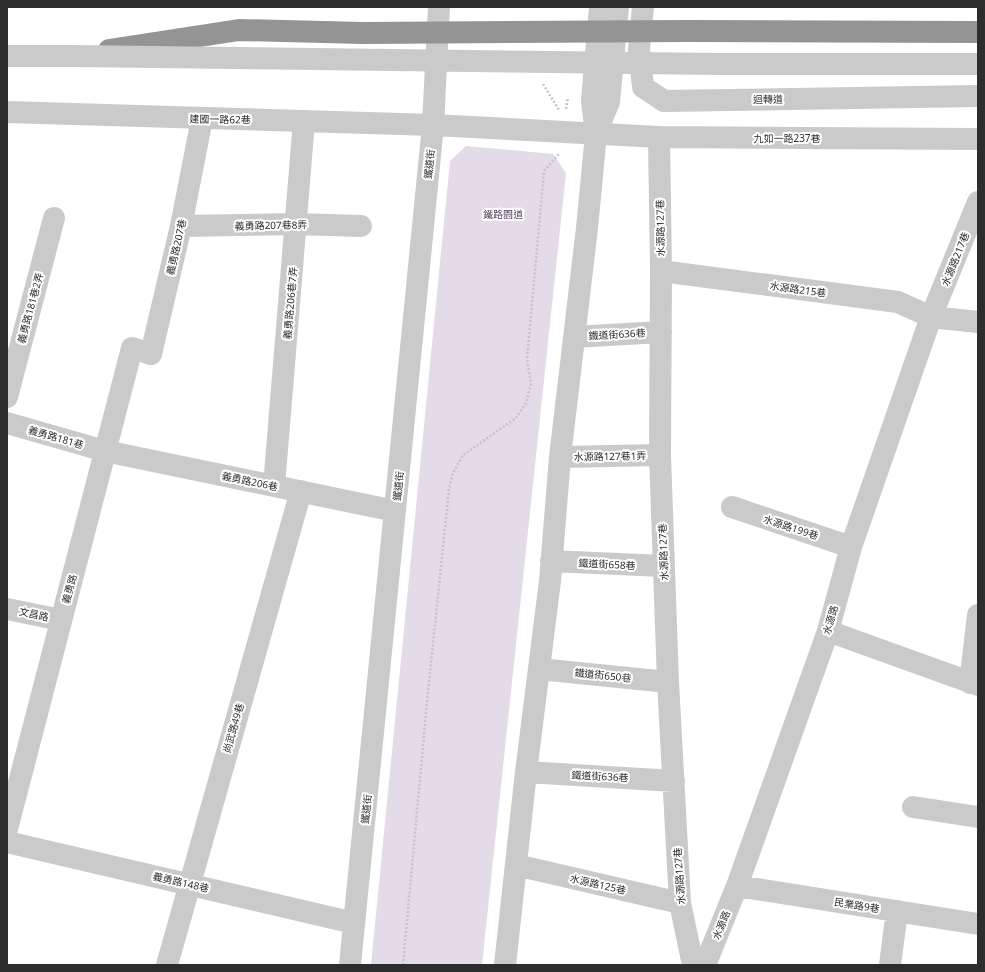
<svg xmlns="http://www.w3.org/2000/svg" width="985" height="972" viewBox="0 0 985 972" font-family="'Noto Sans','Noto Sans TC',sans-serif">
  <rect width="100%" height="100%" fill="#fff"/>
  <path fill="#e4dbe9" d="M466,146l87,8 13,19 -84,792h-111l79,-804z"/>
  <g fill="none" stroke-linecap="round" stroke-linejoin="round">
    <path stroke="#c4c4c4" stroke-width="2.5" stroke-dasharray="2 2" stroke-linecap="butt" d="M543,84l16,26
      M566,109l2,-12
      M403,965l24,-263 22,-213 4,-16 10,-18 53,-37 10,-15 5,-19 -4,-25 17,-188 15,-17"/>
    <path stroke="#cacaca" stroke-width="22" d="M643,7l-4,42 4,38 21,14 314,-5
      M7,56h65
      M7,112l426,13 226,12 319,2
      M596,133l13,-31 9,-95
      M659,137l2,134 -1,184 8,227 12,221 13,62
      M181,226l115,-2 65,2
      M661,271l237,31 33,15 47,5
      M574,337l87,-5
      M7,397l47,-179
      M7,423l98,28 290,60
      M560,457l100,-2
      M274,486l30,-365
      M732,507l119,40
      M551,561l112,5
      M7,609l54,11
      M828,631l150,54
      M539,669l129,13
      M970,683l8,-68
      M526,772l148,9
      M913,807l65,10
      M7,829l125,-481 19,6 30,-128 21,-107
      M7,842l347,81
      M516,865l164,38
      M737,886l241,38
      M167,965l134,-474
      M350,965l83,-840 6,-118
      M505,965l21,-193 24,-191 10,-124 27,-229 9,-94 -4,-33 8,-94
      M705,965l32,-79 91,-255 23,-84 80,-230 47,-115
      M890,965l7,-54"/>
    <path stroke="#949494" stroke-width="22" d="M688,31l290,1
      M109,50l130,-20 124,3"/>
    <path stroke="#cacaca" stroke-width="22" d="M72,56l648,8h258"/>
    <path stroke="#949494" stroke-width="22" d="M363,33l325,-2"/>
  </g>
  <g text-anchor="middle" dominant-baseline="central" stroke-width="4" stroke-linejoin="round" paint-order="stroke">
    <g font-size="10" fill="#2d2d2d" stroke="#fff">
      <text transform="translate(768 99) rotate(-1)">迴轉道</text>
      <text transform="translate(220 119) rotate(1)">建國一路62巷</text>
      <text x="787" y="138">九如一路237巷</text>
      <text transform="translate(429 164) rotate(-84)">鐵道街</text>
      <text transform="translate(271 225) rotate(-1)">義勇路207巷8弄</text>
      <text transform="translate(660 228) rotate(-91)">水源路127巷</text>
      <text transform="translate(176 247) rotate(-77)">義勇路207巷</text>
      <text transform="translate(955 259) rotate(-68)">水源路217巷</text>
      <text transform="translate(798 289) rotate(8)">水源路215巷</text>
      <text transform="translate(290 303) rotate(-85)">義勇路206巷7弄</text>
      <text transform="translate(30 308) rotate(-75)">義勇路181巷2弄</text>
      <text transform="translate(617 334) rotate(-3)">鐵道街636巷</text>
      <text transform="translate(56 437) rotate(16)">義勇路181巷</text>
      <text transform="translate(610 456) rotate(-1)">水源路127巷1弄</text>
      <text transform="translate(250 481) rotate(12)">義勇路206巷</text>
      <text transform="translate(398 486) rotate(-84)">鐵道街</text>
      <text transform="translate(791 527) rotate(18)">水源路199巷</text>
      <text transform="translate(663 552) rotate(-92)">水源路127巷</text>
      <text transform="translate(607 564) rotate(3)">鐵道街658巷</text>
      <text transform="translate(69 589) rotate(-75)">義勇路</text>
      <text transform="translate(34 614) rotate(12)">文昌路</text>
      <text transform="translate(830 620) rotate(-74)">水源路</text>
      <text transform="translate(603 675) rotate(6)">鐵道街650巷</text>
      <text transform="translate(233 728) rotate(-74)">尚武路49巷</text>
      <text transform="translate(600 776) rotate(3)">鐵道街636巷</text>
      <text transform="translate(366 809) rotate(-84)">鐵道街</text>
      <text transform="translate(679 876) rotate(-94)">水源路127巷</text>
      <text transform="translate(181 882) rotate(13)">義勇路148巷</text>
      <text transform="translate(598 884) rotate(13)">水源路125巷</text>
      <text transform="translate(857 905) rotate(9)">民業路9巷</text>
      <text transform="translate(721 925) rotate(-68)">水源路</text>
    </g>
    <g font-size="10" fill="#583f64" stroke="#fff">
      <text x="503" y="214">鐵路園道</text>
    </g>
  </g>
  <rect width="985" height="972" fill="none" stroke="#2d2d2d" stroke-width="16"/>
</svg>
